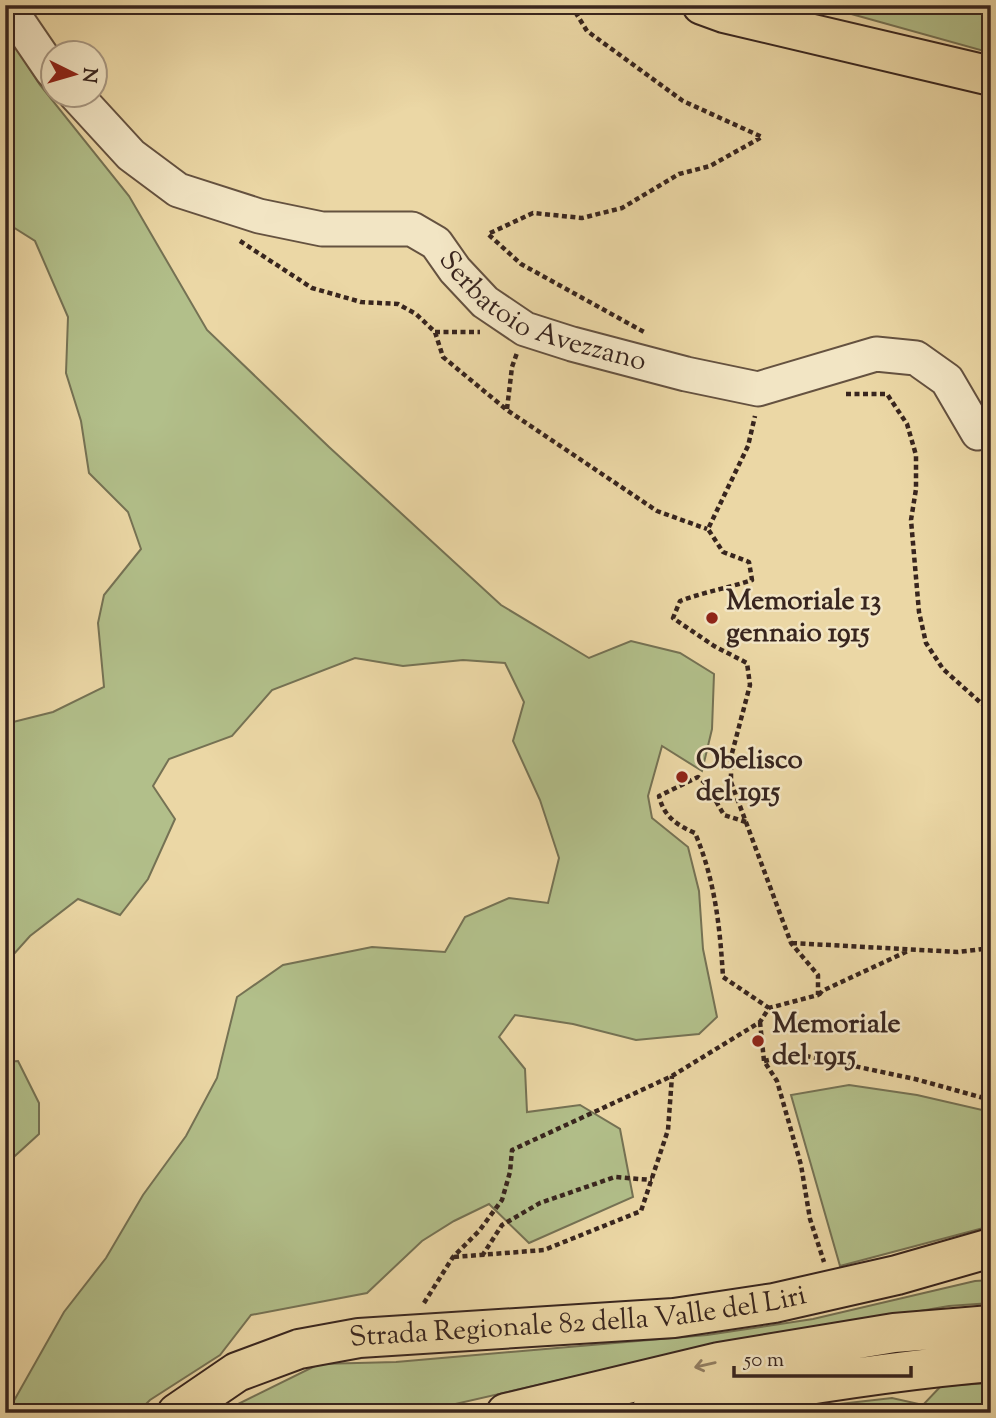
<svg xmlns="http://www.w3.org/2000/svg" width="996" height="1418" viewBox="0 0 996 1418" font-family="'Sorts Mill Goudy',serif">
  <rect width="100%" height="100%" fill="#ebd7a5"/>
  <filter id="stains"><feTurbulence type="fractalNoise" baseFrequency=".00286" numOctaves="4"/><feColorMatrix values="0 0 0 0 .2 0 0 0 0 .09 0 0 0 0 .02 0 0 0 .5 -.17"/></filter>
  <radialGradient id="worn" r=".72"><stop offset=".6" stop-color="#630" stop-opacity="0"/><stop offset="1" stop-color="#630" stop-opacity=".3"/></radialGradient>
  <path fill="#b2bf8a" stroke="#757254" stroke-width="2" d="M819,5h172v48z
    M5,30l35,55 89,111 78,134 122,117 172,158 88,53 42,-17 49,12 34,21 -2,55 -10,42 -40,-25 -14,50 4,22 36,29 11,44 4,58 14,68 -18,17 -63,6 -63,-16 -58,-9 -16,22 26,32 2,43 53,-7 40,24 13,68 -104,46 -40,-39 -35,17 -32,20 -55,52 -116,22 -31,40 -70,45 -13,13h-130l57,-101 42,-54 37,-63 43,-59 31,-58 20,-81 46,-32 89,-18 73,5 20,-35 44,-19 39,5 11,-45 -19,-58 -27,-59 11,-39 -19,-39 -42,-3 -60,6 -48,-8 -83,32 -40,46 -63,23 -16,27 22,33 -27,60 -28,36 -42,-16 -48,37 -25,28v-240l48,-12 51,-25 -6,-64 6,-28 37,-46 -13,-37 -39,-39 -8,-52 -15,-48 2,-56 -33,-76 -30,-19z
    M18,1061l21,42v31l-34,31v-103z
    M849,1085l68,10 74,17v114l-151,40 -49,-171z
    M991,1280v23l-42,3 -263,45 -270,62h-196l99,-49 77,-2 311,-27 106,-16 162,-38z
    M991,1383v30h-211l24,-5 88,-10 31,7 18,-19z"/>
  <g fill="none" stroke-linecap="round" stroke-linejoin="round">
    <g stroke="#655240" stroke-width="37">
      <g id="minor">
        <path d="M7,5l45,66"/>
        <path id="s1" d="M75,94l56,61 47,35 81,26 63,13h90l24,14 19,27 30,32 40,27 47,15 114,30 72,15 118,-35 40,4 31,22 31,53"/>
      </g>
    </g>
    <g stroke="#38251e" stroke-width="42">
      <g id="major">
        <path d="M702,5l22,8 267,63"/>
        <path id="s2" d="M177,1413l60,-41 62,-23 60,-11 315,-20 100,-15 123,-28 94,-27"/>
      </g>
    </g>
    <g stroke="#38251e" stroke-width="42">
      <path id="highway" d="M506,1413l213,-51 175,-29 97,-8
        M650,1413c113,-22 226,-41 341,-51"/>
    </g>
    <path stroke="#38251e" stroke-width="4.5" stroke-dasharray="5 3.5" stroke-linecap="butt" d="M571,5l16,26 96,70 79,36 -52,29 -31,8 -57,34 -40,10 -49,-5 -45,21 33,30 123,68
      M240,241l72,47 49,14 37,2 18,10 19,18 8,25 64,53 150,101 50,18
      M435,332h45
      M846,394h41l20,30 9,31v34l-5,31 8,92 7,31 17,26 48,43
      M507,409l5,-42 5,-14
      M746,822l-22,-7 -18,-31 -8,-7 -39,19c5,21 18,29 36,37 20,47 25,94 28,144l46,31
      M792,943l166,9 33,-4
      M819,995l3,-4 86,-40
      M760,1022l4,39 13,20 24,84 9,54 14,43
      M764,1061l33,-7 118,25 76,21
      M482,1256l20,-31 38,-22 75,-26 37,3
      M454,1257l90,-7 97,-39 27,-81 4,-54
      M424,1303l29,-46 26,-26 23,-31 8,-28 2,-22 160,-74 88,-54 9,-14 49,-13v-20l-27,-32 -60,-161v-25l19,-72 -3,-22 -33,-17 -41,-28 7,-17c24,-9 48,-13 72,-21l-3,-18 -26,-10 -15,-23 40,-83 7,-30"/>
    <use href="#minor" stroke="#f2e5c4" stroke-width="33"/>
    <use href="#major" stroke="#ebd7a5" stroke-width="38"/>
    <use href="#highway" stroke="#ebd7a5" stroke-width="38"/>
  </g>
  <defs><path id="oneway-shaft" d="M-6 0H5M1.5-3L5.5 0L1.5 3" fill="none" stroke-width="1.6" stroke-linecap="round" stroke-linejoin="round" transform="scale(1.75)"/></defs>
  <use stroke="#927e62" href="#oneway-shaft" transform="translate(705 1365) rotate(167)"/>
  <g fill="#8f2418" stroke="#f2e5c4" stroke-width="2.5">
    <circle cx="712" cy="618" r="7"/>
    <circle cx="682" cy="777" r="7"/>
    <circle cx="758" cy="1041" r="7"/>
  </g>
  <g text-anchor="middle" dominant-baseline="central" stroke-width="5" stroke-linejoin="round" paint-order="stroke">
    <g font-size="28" fill="#38251e" stroke="#f2e5c4">
      <text stroke="none"><textPath href="#s1" startOffset="541">Serbatoio Avezzano</textPath></text>
      <text stroke="none"><textPath href="#s2" startOffset="420">Strada Regionale 82 della Valle del Liri</textPath></text>
    </g>
    <g font-size="28" font-weight="bold" fill="#38251e" stroke="#f2e5c4" text-anchor="start">
      <text x="726" y="602">Memoriale 13<tspan x="726" dy="32">gennaio 1915</tspan></text>
      <text x="696" y="761">Obelisco<tspan x="696" dy="32">del 1915</tspan></text>
      <text x="772" y="1025">Memoriale<tspan x="772" dy="32">del 1915</tspan></text>
    </g>
  </g>
  <rect width="996" height="1418" fill="none" stroke="#ebd7a5" stroke-width="28"/>
  <rect x="7" y="7" width="982" height="1404" fill="none" stroke="#38251e" stroke-width="3.5"/>
  <rect x="14" y="14" width="968" height="1390" fill="none" stroke="#38251e" stroke-width="2"/>
  <g transform="translate(74 74) rotate(95)"><circle r="33" fill="#f2e5c4" stroke="#a89882" stroke-width="2"/>
  <path d="M0-5L12 26L0 18L-12 26Z" fill="#8f2418"/>
  <text y="-10" font-size="19" font-weight="bold" text-anchor="middle" fill="#38251e">N</text>
  </g>
  <path d="M734 1366v10h177v-10" fill="none" stroke="#38251e" stroke-width="3.5"/>
  <text x="744" y="1366" font-size="21" fill="#38251e" stroke="#f2e5c4" stroke-width="5" paint-order="stroke">50 m</text>
  <rect width="100%" height="100%" filter="url(#stains)"/>
  <rect width="100%" height="100%" fill="url(#worn)"/>
</svg>
